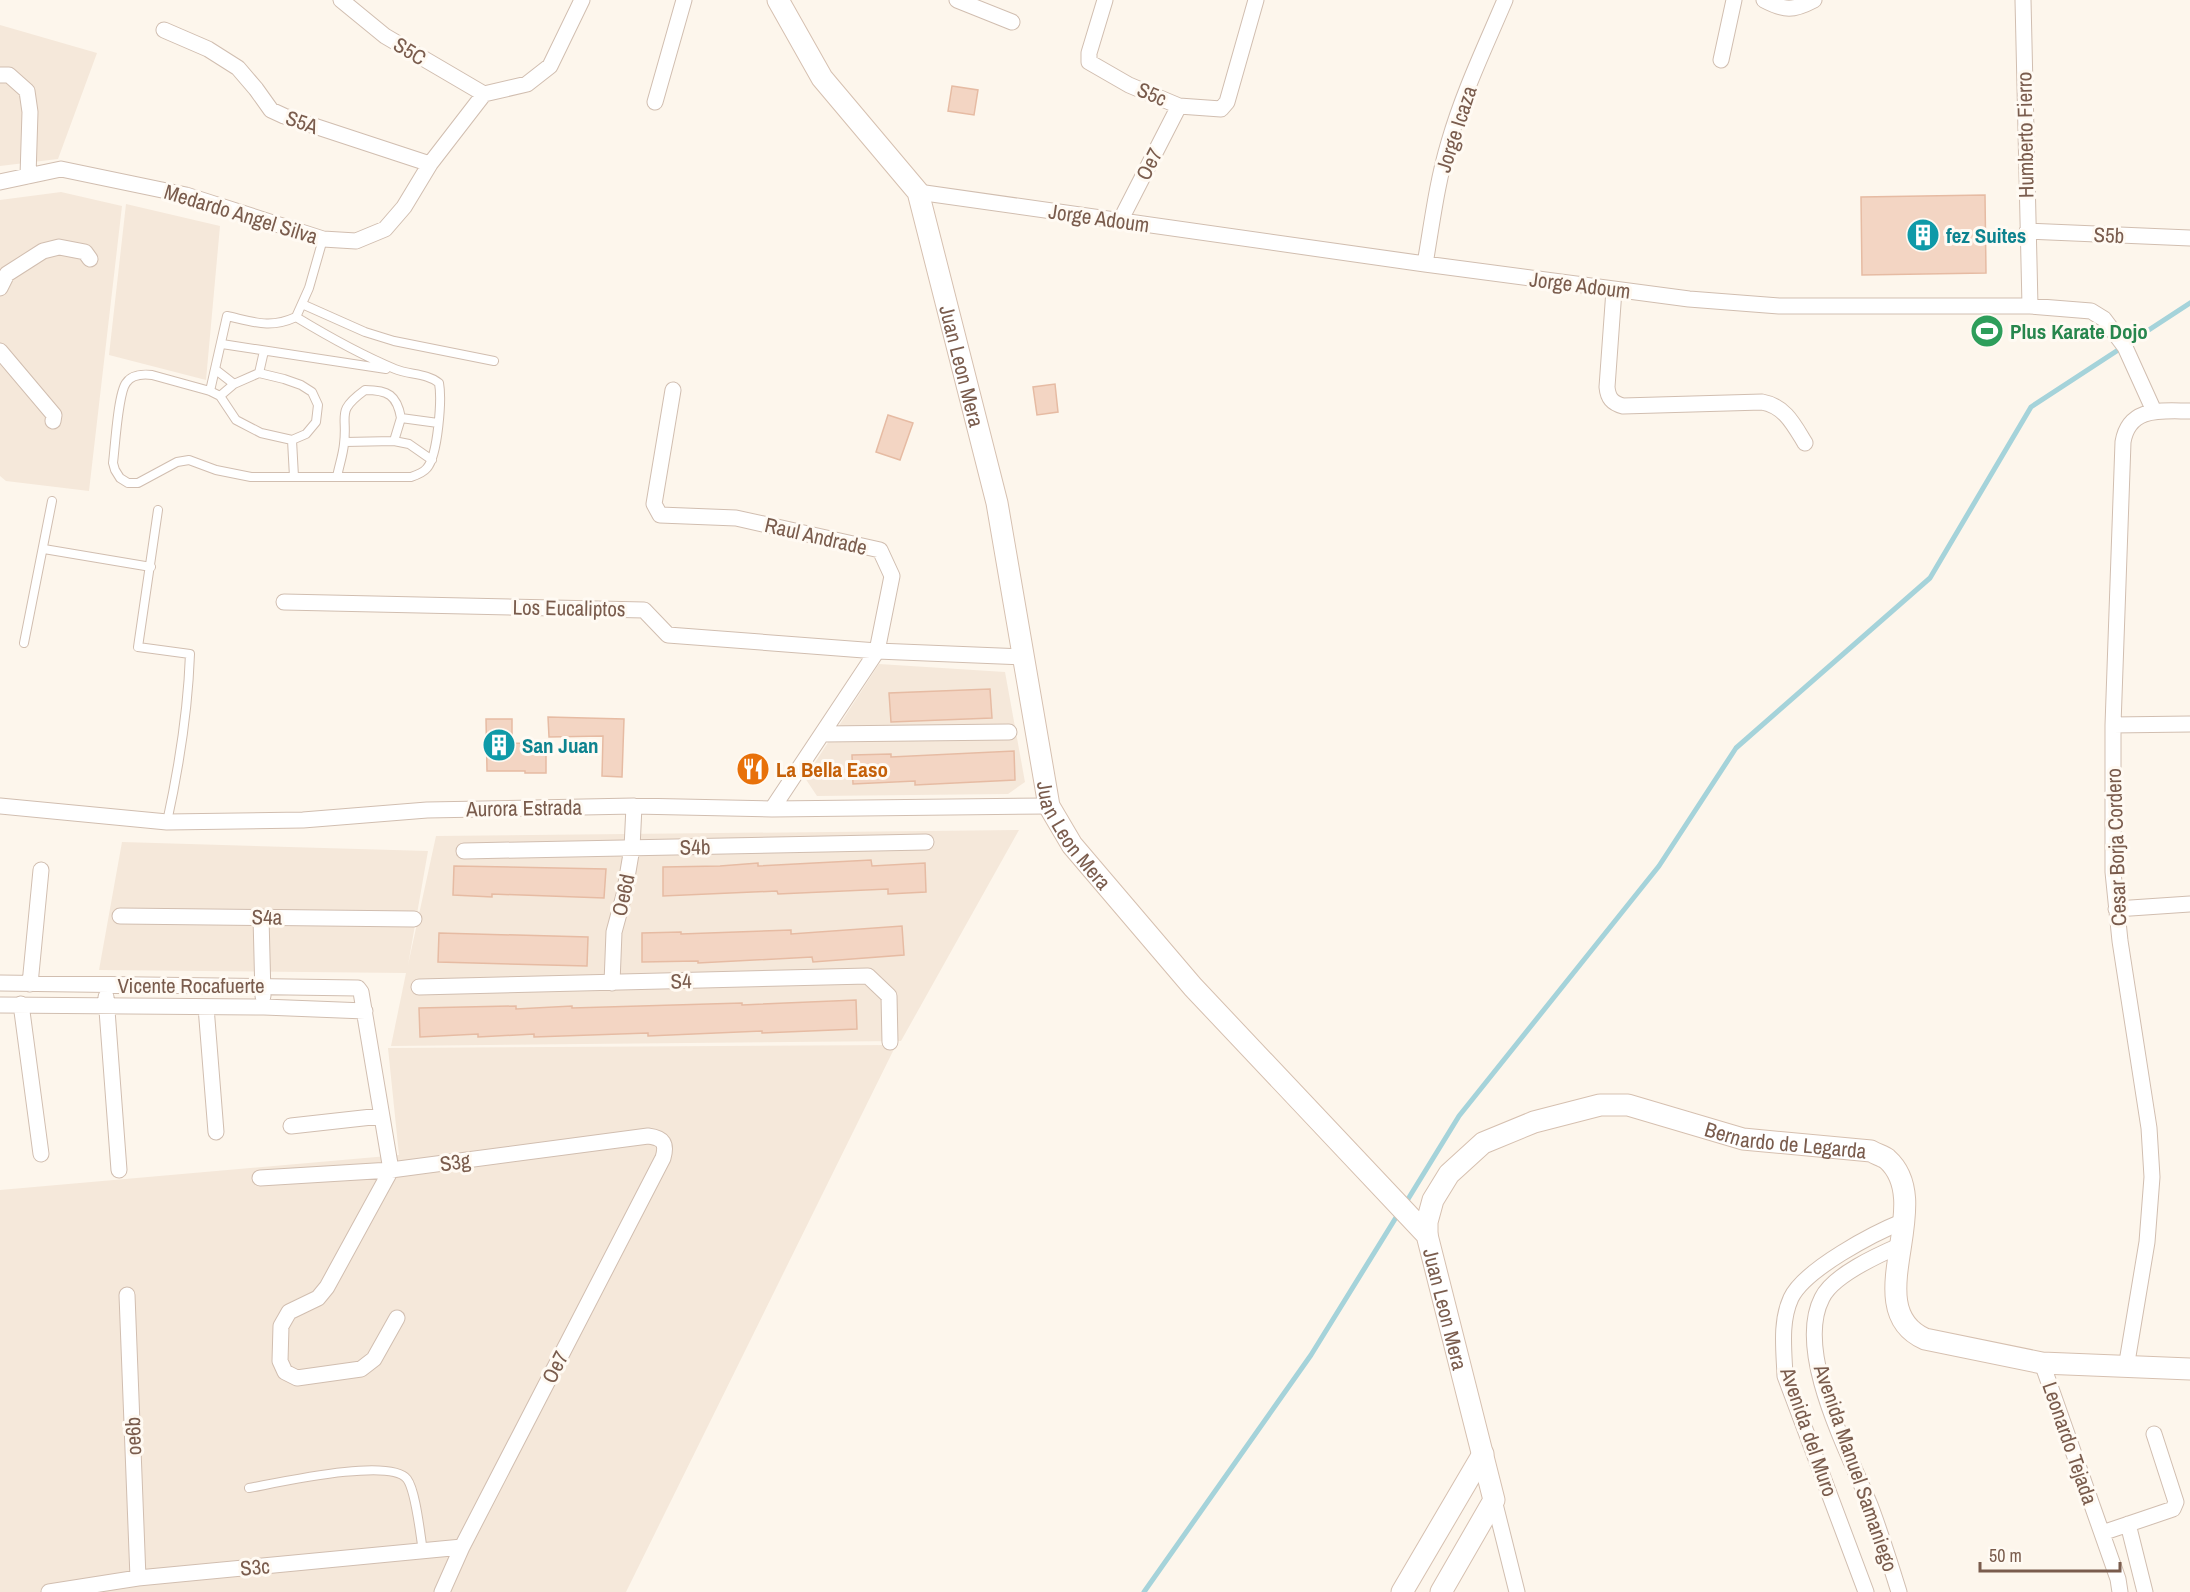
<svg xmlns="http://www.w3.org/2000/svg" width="2190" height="1592" viewBox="0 0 2190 1592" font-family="'Archivo Narrow',sans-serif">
  <rect width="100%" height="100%" fill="#fdf6ec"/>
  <path fill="#f5e8da" d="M0,25l97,28 -39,106 -58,7z
    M61,192l61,14 -33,285 -83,-10 -6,-5v-276z
    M126,204l94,22 -14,154 -97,-25z
    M879,664l126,8 20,110 -17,12 -191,2 -12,-18z
    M1019,830l-118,211 -510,5 15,-73 -307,-3 23,-128 306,9 -20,114 28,-129z
    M896,1045l-270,547h-626v-402l399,-35 -11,-107z"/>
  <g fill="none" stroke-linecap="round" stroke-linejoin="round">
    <path stroke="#a5d3da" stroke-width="5" d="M1405,1204l54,-88 200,-250 77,-118 194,-170 101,-171 159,-104
      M1144,1592l167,-237 89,-144"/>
  </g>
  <path fill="#f3d5c3" stroke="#e6bba3" stroke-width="1.5" d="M952,86l26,4 -4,25 -26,-4z
    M1985,195l1,78 -124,2 -1,-78z
    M1055,384l3,28 -21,3 -4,-28z
    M888,415l25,8 -13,37 -24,-8z
    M990,689l2,29 -101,4 -2,-29z
    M548,717l76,2 -2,58 -20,-1 1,-40 -54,1z
    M486,719h26v24l34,1v29h-21v-2h-38z
    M1014,751l1,29 -100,5v-4l-62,3 -1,-29 39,-1v3z
    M871,860l1,6 53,-3 1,29 -38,2v-5l-110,5 -1,-3 -114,5v-29l57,-1 38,-3v3z
    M454,866l152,3 -2,29 -112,-4v3l-39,-2z
    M902,926l2,29 -91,7 -1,-5 -114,6v-2l-56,1v-29l39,-1v2l110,-4v4z
    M439,933l149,4 -1,29 -149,-4z
    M856,1000l1,29 -95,4v-2l-114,5v-3l-114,4v-3l-56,3v-3l-58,3 -1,-29 97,-2v3l56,-3v2l170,-5v2z"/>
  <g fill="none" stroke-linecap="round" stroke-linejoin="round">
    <g stroke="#d1beb0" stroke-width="10">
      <path id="lane" d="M302,304l63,28 29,9 100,20
        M222,344l164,25
        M216,370l18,14
        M259,373l5,-22
        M210,391l17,-75c27,6 43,13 69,1l13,-29 14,-49
        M220,396l14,-12 25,-11 25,6 17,6 11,7 6,13 -2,17 -10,12 -14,6 -31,-7 -25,-13 -16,-24 -10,-5 -58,-16c-9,-1 -21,0 -26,8 -8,11 -11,64 -13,80l2,7 5,8 8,5h10l39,-21 12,-2 27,10 35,7h160c6,-2 12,-4 16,-9 11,-13 15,-69 12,-85 -12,-10 -30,-8 -44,-14 -36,-15 -66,-32 -99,-52
        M292,440l2,37
        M394,441l7,-23
        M345,442l49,-1 15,3 23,16
        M337,477c2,-11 6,-22 7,-33 4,-30 -9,-32 21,-54 23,0 32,5 36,28l37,5
        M158,510l-20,137 52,7c-2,56 -11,113 -23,168
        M44,549l107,18
        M24,643l28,-142
        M249,1488c28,-5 141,-31 158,-9 9,12 13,55 16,72"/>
    </g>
    <g stroke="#d1beb0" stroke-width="17">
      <path id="street" d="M341,0l44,36 99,58
        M957,0l55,22
        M1105,0l-16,53v9l40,23 50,21 42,3 6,-7 29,-102
        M1764,0c21,11 29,11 50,0
        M2023,0l7,306
        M164,30l44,19 30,19 18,21 15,21 13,6 146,48
        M1721,60l13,-60
        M0,75h9l18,16 3,21 -2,64
        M655,102l29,-102
        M0,182l61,-13 125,26 137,44 33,2 29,-12 19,-22 26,-43 54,-70 43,-10 23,-18 32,-66
        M918,192l507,72 264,35 90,7h251l61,5 13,8 21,28 29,64
        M1120,221l59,-115
        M2027,231l163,7
        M1425,264c7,-41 12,-82 24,-122 14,-49 36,-95 56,-142
        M0,288l7,-14 36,-23 16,-4 26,5 5,7
        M1614,290l-7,97c1,11 5,16 16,19l139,-4c23,4 32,23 43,41
        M0,351l54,64 -1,6
        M673,390l-19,114 6,11 76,3 144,32 12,26 -15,75 -105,158
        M284,602l360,8 24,25 209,16 145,6
        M2113,725l77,-1
        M823,734l186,-2
        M0,806l167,16 136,-2 124,-10 207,-4 138,3 277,-3
        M464,851l462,-9
        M2116,909l74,-5
        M120,916l294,3
        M261,917l2,79
        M0,983l358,5 3,4 30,178 -131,8
        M612,983l2,-51 10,-37 8,-47 2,-42
        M30,984l11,-114
        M419,987l449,-11 21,20 1,46
        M106,997l13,173
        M21,1004l20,150
        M0,1005l264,2 101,4
        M206,1007l10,125
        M291,1126l90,-10
        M127,1295l11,283
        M397,1318l-23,41 -13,10 -64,9 -12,-6 -5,-11 1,-35 8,-14 29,-14 9,-11 64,-117 257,-34c16,2 19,8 15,22l-201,389 -20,45
        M2042,1363l76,216 2,13
        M2126,1368l21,-126 5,-65 -3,-49 -29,-187 -7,-69v-147l10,-283c6,-36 39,-31 67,-31
        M1494,1500l23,92
        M2128,1524l17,68
        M2102,1533l71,-24 3,-7 -22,-68
        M49,1592l89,-14 324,-31
        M1866,1592l-81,-216c-1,-26 -5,-54 6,-78 14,-29 83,-65 113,-77
        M1899,1592c-9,-29 -18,-58 -29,-87 -21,-52 -76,-153 -48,-207 11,-23 56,-43 79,-53"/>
    </g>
    <g stroke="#d6c0b0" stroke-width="23">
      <g id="secondary">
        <path id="s1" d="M778,0l44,78 96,114 79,311 52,303 23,39 121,142 234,248 67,265 -53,92"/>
        <path id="s2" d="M1427,1235v-13l6,-22 16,-26 34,-31 51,-21 66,-17h28l115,34 128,12c5,3 12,5 16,8 51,45 -31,149 38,180l117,24 148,6"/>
        <path d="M1402,1592l81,-138"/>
      </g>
    </g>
    <use href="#lane" stroke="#fff" stroke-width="8"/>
    <use href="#street" stroke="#fff" stroke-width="15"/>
    <use href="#secondary" stroke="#fff" stroke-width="21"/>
  </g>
  <defs>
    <g id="building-disc" transform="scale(1.725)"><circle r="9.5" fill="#0f9aa8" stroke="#fffaf3"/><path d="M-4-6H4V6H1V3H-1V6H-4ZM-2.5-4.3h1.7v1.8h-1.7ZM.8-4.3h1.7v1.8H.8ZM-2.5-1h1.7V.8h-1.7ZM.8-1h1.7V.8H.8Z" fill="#fff"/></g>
    <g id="stadium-disc" transform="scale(1.725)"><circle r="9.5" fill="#2e9e5b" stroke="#fffaf3"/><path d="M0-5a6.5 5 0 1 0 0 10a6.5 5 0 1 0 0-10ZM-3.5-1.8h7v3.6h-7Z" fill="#fff"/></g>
    <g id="restaurant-disc" transform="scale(1.725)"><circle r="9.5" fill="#e8710a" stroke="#fffaf3"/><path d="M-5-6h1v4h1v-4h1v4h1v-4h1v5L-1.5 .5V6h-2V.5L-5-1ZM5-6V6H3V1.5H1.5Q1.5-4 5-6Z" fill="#fff"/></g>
  </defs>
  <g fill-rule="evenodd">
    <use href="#building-disc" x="1923" y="235"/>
    <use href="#stadium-disc" x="1987" y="331"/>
    <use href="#building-disc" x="499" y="745"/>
    <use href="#restaurant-disc" x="753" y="769"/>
  </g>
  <g text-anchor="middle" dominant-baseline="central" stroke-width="6" stroke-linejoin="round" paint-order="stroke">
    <g font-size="21" fill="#7a5c4d" stroke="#fffaf3">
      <text transform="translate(410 51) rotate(31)">S5C</text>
      <text transform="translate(1152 94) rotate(23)">S5c</text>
      <text transform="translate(302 122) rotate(19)">S5A</text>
      <text transform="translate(1456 129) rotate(-72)">Jorge Icaza</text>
      <text transform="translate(2025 135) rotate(-91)">Humberto Fierro</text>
      <text transform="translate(1149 164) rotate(-63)">Oe7</text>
      <text transform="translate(241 214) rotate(17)">Medardo Angel Silva</text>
      <text transform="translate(1099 218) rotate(8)">Jorge Adoum</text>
      <text transform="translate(2109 235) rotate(3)">S5b</text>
      <text transform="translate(1580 285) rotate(7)">Jorge Adoum</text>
      <text stroke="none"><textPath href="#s1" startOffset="418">Juan Leon Mera</textPath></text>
      <text transform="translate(816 536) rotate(13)">Raul Andrade</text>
      <text transform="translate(569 608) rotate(1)">Los Eucaliptos</text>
      <text transform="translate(524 808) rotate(-1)">Aurora Estrada</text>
      <text stroke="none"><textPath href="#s1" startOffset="904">Juan Leon Mera</textPath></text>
      <text transform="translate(695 847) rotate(-1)">S4b</text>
      <text transform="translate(2116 847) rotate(-92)">Cesar Borja Cordero</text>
      <text transform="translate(623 895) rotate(-78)">Oe6d</text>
      <text transform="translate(267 917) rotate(1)">S4a</text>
      <text transform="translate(681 981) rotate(-2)">S4</text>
      <text x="191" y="985">Vicente Rocafuerte</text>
      <text stroke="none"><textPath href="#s2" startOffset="426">Bernardo de Legarda</textPath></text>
      <text transform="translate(455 1162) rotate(-8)">S3g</text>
      <text stroke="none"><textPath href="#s1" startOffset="1516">Juan Leon Mera</textPath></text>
      <text transform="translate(555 1367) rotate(-63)">Oe7</text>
      <text transform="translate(1809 1432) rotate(71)">Avenida del Muro</text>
      <text transform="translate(133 1436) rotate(-92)">oe6b</text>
      <text transform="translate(2070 1443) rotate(71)">Leonardo Tejada</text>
      <text transform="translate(1856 1468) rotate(71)">Avenida Manuel Samaniego</text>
      <text transform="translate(255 1567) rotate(-5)">S3c</text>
    </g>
    <g font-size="21" font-weight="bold" fill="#0d838f" stroke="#fffaf3" text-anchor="start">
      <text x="1946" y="235">fez Suites</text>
      <text x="522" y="745">San Juan</text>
    </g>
    <g font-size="21" font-weight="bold" fill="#27864d" stroke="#fffaf3" text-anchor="start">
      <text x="2010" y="331">Plus Karate Dojo</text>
    </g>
    <g font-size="21" font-weight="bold" fill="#c56008" stroke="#fffaf3" text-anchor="start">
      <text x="776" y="769">La Bella Easo</text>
    </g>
  </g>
  <path d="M1980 1562v9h140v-9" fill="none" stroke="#7a5c4d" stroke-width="3"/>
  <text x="1989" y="1562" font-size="18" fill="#7a5c4d" stroke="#fffaf3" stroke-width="4.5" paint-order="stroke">50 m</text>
</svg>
